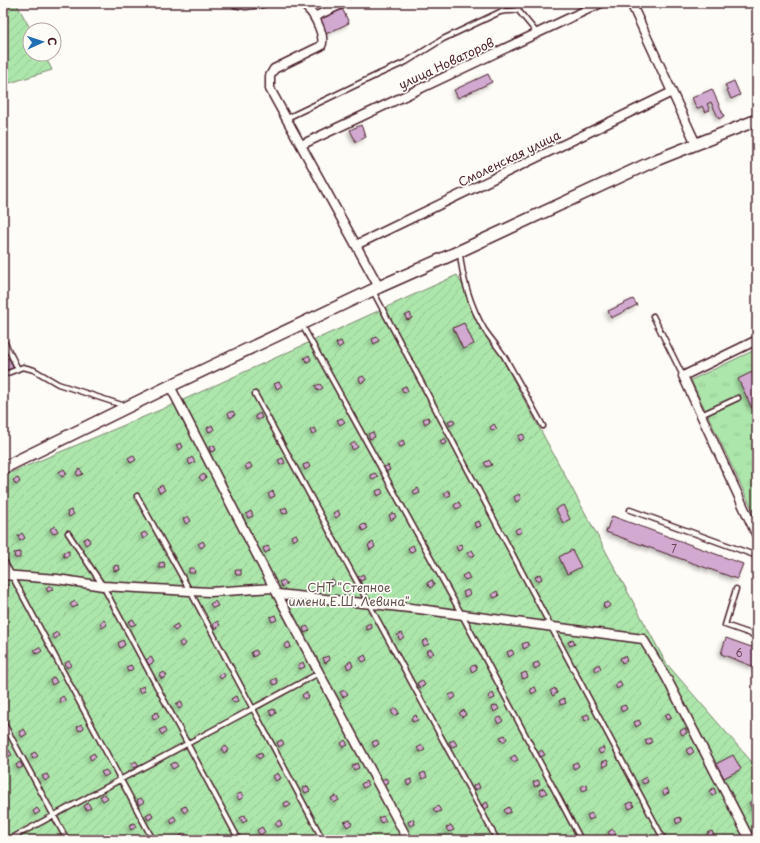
<svg xmlns="http://www.w3.org/2000/svg" width="760" height="843" viewBox="0 0 760 843" font-family="'Playpen Sans',sans-serif">
  <defs>
    <pattern id="park-tufts" width="24" height="20" patternUnits="userSpaceOnUse"><rect width="24" height="20" fill="#ace6ab"/><path d="M3 7l-1-3M5 7V3M7 7l1-3M15 17l-1-3M17 17v-4M19 17l1-3" fill="none" stroke="#96c593"/></pattern>
    <pattern id="garden-furrows" width="10" height="10" patternUnits="userSpaceOnUse"><rect width="10" height="10" fill="#ace6ab"/><path d="M-1 1l2-2M0 10L10 0M9 11l2-2" fill="none" stroke="#96c593"/></pattern>
    <filter id="shadow"><feDropShadow dx="-2.5" dy="2.5" stdDeviation="2" flood-color="#0004"/></filter>
  </defs>
  <rect width="100%" height="100%" fill="#fdfcf7"/>
  <filter id="ink" filterUnits="userSpaceOnUse"><feTurbulence type="fractalNoise" baseFrequency=".025" numOctaves="2"/><feDisplacementMap in="SourceGraphic" scale="8" xChannelSelector="R" yChannelSelector="G"/><feConvolveMatrix kernelMatrix="1 2 1 2 8 2 1 2 1" color-interpolation-filters="sRGB"/></filter>
  <g filter="url(#ink)">
    <path fill="url(#park-tufts)" stroke="#7b826b" d="M757,349v170l-66,-139z"/>
    <path fill="url(#garden-furrows)" stroke="#7b826b" d="M3,3h13l15,27 -1,24h14l8,16 -49,15z
      M457,275l209,388 91,105v72h-754v-364l169,-71z"/>
    <path fill="#d2aad1" stroke="#4a1f2b" filter="url(#shadow)" d="M342,8l7,15 -23,11 -7,-15z
      M488,74l4,8 -34,16 -4,-8z
      M734,81l6,14 -9,4 -6,-14z
      M712,89l12,27 -5,3 -8,-17 -4,2 3,6 -5,2 -3,-6 -5,3 -5,-11z
      M361,125l5,12 -10,5 -6,-12z
      M633,299l4,6 -26,13 -3,-7z
      M410,313l2,5 -5,2 -2,-4z
      M464,323l10,21 -11,5 -10,-21z
      M377,337l2,4 -5,3 -2,-5z
      M341,341l2,4 -5,3 -2,-5z
      M309,355l2,5 -4,2 -3,-4z
      M9,358l4,10 -6,2 -4,-9z
      M752,372l5,11v23l-5,2 -14,-29z
      M363,376l3,4 -5,3 -2,-5z
      M279,382l3,4 -5,3 -3,-5z
      M320,384l3,4 -5,3 -3,-5z
      M406,386l2,5 -4,2 -3,-5z
      M233,411l2,4 -5,3 -2,-5z
      M260,413l2,5 -5,2 -2,-4z
      M428,417l2,4 -5,3 -2,-5z
      M342,418l3,4 -5,3 -3,-5z
      M453,419l2,4 -5,3 -2,-5z
      M494,424l3,5 -5,2 -2,-4z
      M212,425l2,5 -5,2 -2,-4z
      M315,428l2,4 -5,3 -2,-5z
      M373,432l2,5 -5,2 -2,-5z
      M523,434l2,4 -5,3 -2,-5z
      M445,438l2,5 -5,2 -2,-4z
      M403,440l2,5 -5,2 -2,-4z
      M355,442l3,5 -5,3 -3,-5z
      M181,443l2,4 -4,3 -3,-5z
      M214,445l2,5 -5,2 -2,-5z
      M133,455l3,5 -5,3 -3,-5z
      M192,457l3,5 -5,3 -2,-5z
      M283,458l2,5 -5,2 -2,-5z
      M489,460l3,5 -5,2 -3,-4z
      M250,463l2,4 -5,3 -2,-5z
      M308,463l2,4 -5,3 -2,-5z
      M388,465l2,5 -5,2 -2,-4z
      M64,469l3,5 -5,3 -3,-5z
      M80,469l3,5 -5,2 -2,-4z
      M375,473l3,4 -5,3 -3,-5z
      M204,474l2,4 -4,3 -3,-4z
      M18,478l2,4 -4,3 -3,-5z
      M162,485l3,5 -5,3 -3,-5z
      M418,488l2,5 -5,2 -2,-4z
      M381,489l2,4 -5,3 -2,-5z
      M448,490l3,5 -5,2 -2,-4z
      M273,491l2,5 -5,2 -2,-4z
      M519,494l2,5 -5,3 -2,-5z
      M459,502l2,5 -5,2 -2,-4z
      M563,505l7,14 -7,4 -7,-14z
      M286,507l2,5 -5,2 -2,-4z
      M71,510l3,4 -5,3 -2,-5z
      M338,510l2,5 -4,3 -3,-5z
      M251,511l2,5 -5,2 -2,-4z
      M394,513l2,4 -5,3 -2,-5z
      M188,516l3,5 -5,3 -3,-5z
      M612,516l131,48 -6,15 -131,-47z
      M479,521l2,5 -5,2 -2,-5z
      M365,524l3,4 -5,3 -3,-5z
      M55,526l3,5 -5,3 -3,-5z
      M520,527l2,5 -5,2 -2,-4z
      M145,532l3,4 -5,3 -2,-5z
      M22,533l3,5 -5,3 -2,-5z
      M296,534l2,4 -5,3 -2,-5z
      M88,537l2,5 -4,3 -3,-5z
      M203,541l2,4 -4,3 -3,-4z
      M373,542l2,5 -5,3 -2,-5z
      M461,544l2,5 -5,2 -2,-5z
      M413,545l2,5 -5,3 -2,-5z
      M268,546l2,4 -5,3 -2,-5z
      M472,550l3,5 -5,2 -3,-4z
      M572,550l9,17 -14,7 -8,-17z
      M69,551v5l-5,1 -1,-5z
      M20,552v6h-5l-1,-5z
      M164,562l1,6h-6v-5z
      M119,565l1,5 -6,1v-5z
      M189,568h5l1,5h-6z
      M235,570h6v5h-5z
      M467,573l3,5 -5,2 -3,-4z
      M363,574l2,5 -5,2 -2,-4z
      M540,574l2,5 -5,2 -2,-4z
      M333,579l2,5 -5,2 -2,-5z
      M284,580l3,4 -5,3 -3,-5z
      M432,580l2,5 -4,3 -3,-5z
      M6,583l3,5 -5,2 -1,-5z
      M50,585l3,4 -5,3 -2,-4z
      M468,590l2,4 -5,3 -2,-5z
      M497,591l2,5 -5,2 -2,-4z
      M75,601l3,4 -5,3 -3,-4z
      M215,601l3,5 -5,2 -3,-4z
      M608,602l2,4 -5,3 -2,-5z
      M275,615l2,5 -5,2 -2,-5z
      M133,619l3,5 -5,2 -3,-4z
      M104,620l3,5 -5,3 -2,-5z
      M218,621l2,5 -5,3 -2,-5z
      M370,623l2,5 -5,2 -2,-4z
      M177,624l2,4 -4,3 -3,-4z
      M307,626l3,4 -5,3 -2,-5z
      M57,632l2,4 -4,3 -3,-4z
      M402,633l2,4 -4,3 -3,-5z
      M726,638l31,11v19l-36,-14z
      M427,639l2,5 -5,2 -2,-4z
      M573,639l2,5 -5,2 -2,-4z
      M123,640l2,5 -5,3 -2,-5z
      M183,640l3,4 -5,3 -2,-4z
      M289,642l2,5 -5,2 -2,-4z
      M527,642l2,4 -5,3 -2,-5z
      M39,647l3,4 -5,3 -3,-4z
      M431,649l3,4 -5,3 -3,-5z
      M256,650l2,4 -5,3 -2,-5z
      M512,650l2,4 -5,3 -2,-5z
      M365,655l2,5 -4,2 -3,-4z
      M328,656l2,4 -5,3 -2,-5z
      M625,656l2,5 -5,2 -2,-5z
      M151,657l3,5 -5,3 -3,-5z
      M69,661l3,4 -5,3 -2,-5z
      M351,661l2,5 -5,3 -2,-5z
      M303,662l2,5 -5,2 -2,-4z
      M538,662l2,4 -5,3 -2,-5z
      M599,664l2,5 -5,2 -2,-4z
      M131,665l2,4 -5,3 -2,-5z
      M475,665l2,4 -5,3 -2,-5z
      M164,672l3,4 -5,3 -3,-4z
      M223,672l2,4 -4,3 -3,-4z
      M526,672l2,5 -5,2 -2,-5z
      M54,677l3,5 -5,3 -2,-5z
      M276,678l2,5 -4,2 -3,-4z
      M422,680l3,5 -5,3 -3,-5z
      M620,681l2,5 -5,3 -2,-5z
      M143,686l2,5 -5,2 -2,-4z
      M535,687l2,4 -5,3 -2,-5z
      M555,688l2,5 -4,3 -3,-5z
      M345,690l3,4 -5,3 -3,-5z
      M306,692l3,5 -5,2 -2,-4z
      M454,693l2,4 -5,3 -2,-5z
      M493,693l2,5 -5,2 -2,-4z
      M63,696l3,5 -5,2 -2,-4z
      M236,696l2,5 -4,2 -3,-4z
      M564,698l2,5 -5,2 -2,-4z
      M181,701l2,5 -4,3 -3,-5z
      M497,705l2,4 -5,3 -2,-5z
      M625,705l2,4 -5,3 -2,-5z
      M396,708l3,5 -5,3 -3,-5z
      M274,709l2,4 -4,3 -3,-5z
      M464,710l2,5 -4,2 -3,-4z
      M157,712l2,5 -5,3 -2,-5z
      M669,713l3,5 -5,2 -3,-5z
      M588,714l2,4 -5,3 -2,-5z
      M416,715l2,5 -5,2 -2,-4z
      M501,717l2,4 -5,3 -2,-5z
      M639,720l2,4 -5,3 -2,-5z
      M81,724l3,4 -5,3 -2,-4z
      M164,728l2,4 -4,3 -3,-5z
      M685,728l2,5 -5,2 -2,-4z
      M24,729l3,5 -5,3 -3,-5z
      M505,735l2,4 -4,3 -3,-5z
      M650,738l2,4 -5,3 -2,-5z
      M282,740l2,4 -5,3 -2,-5z
      M345,740l3,5 -5,2 -2,-4z
      M377,740l2,4 -5,3 -2,-5z
      M454,740l3,5 -5,2 -3,-5z
      M422,745l3,5 -5,2 -3,-4z
      M226,746l3,4 -5,3 -3,-4z
      M603,747l2,5 -5,2 -2,-4z
      M691,747l3,5 -5,3 -3,-5z
      M9,750l3,5 -5,2 -3,-4z
      M542,750l3,5 -5,2 -2,-4z
      M35,752l3,4 -5,3 -2,-5z
      M261,752l2,4 -4,3 -3,-4z
      M94,753l2,4 -5,3 -2,-4z
      M515,755l3,5 -5,2 -3,-4z
      M733,755l8,14 -17,9 -8,-14z
      M607,760l2,4 -5,3 -2,-5z
      M136,761l3,5 -5,2 -3,-4z
      M20,762l3,5 -5,2 -2,-4z
      M175,762l3,4 -5,3 -3,-4z
      M577,762l2,4 -5,3 -2,-5z
      M357,763l2,5 -5,2 -2,-4z
      M106,770l3,4 -5,3 -3,-5z
      M425,772l2,5 -5,2 -2,-5z
      M278,773l3,5 -5,3 -3,-5z
      M47,774l2,4 -4,3 -3,-5z
      M646,777l2,5 -5,2 -2,-4z
      M386,778l2,4 -5,3 -2,-5z
      M411,779l2,4 -5,3 -2,-5z
      M538,780l2,4 -5,3 -2,-5z
      M366,781l2,5 -5,2 -2,-4z
      M478,783l2,5 -5,2 -2,-4z
      M586,784l2,5 -5,2 -2,-4z
      M308,786l2,5 -5,2 -2,-5z
      M544,788l3,5 -5,2 -3,-5z
      M667,788l2,5 -5,2 -2,-4z
      M714,788l2,5 -4,3 -3,-5z
      M241,793l3,4 -5,3 -3,-5z
      M105,794l3,4 -5,3 -3,-5z
      M336,796l3,4 -5,3 -3,-5z
      M141,798l3,4 -5,3 -2,-5z
      M757,798v15l-1,1 -7,-11z
      M288,801l3,4 -5,3 -2,-5z
      M487,802l2,5 -5,2 -2,-4z
      M632,802l2,5 -5,2 -2,-5z
      M88,803l3,5 -5,2 -2,-4z
      M186,806l2,4 -4,3 -3,-5z
      M438,806l3,5 -5,2 -3,-4z
      M509,807l2,5 -5,2 -2,-4z
      M37,808l3,4 -5,3 -2,-4z
      M151,812l2,5 -5,3 -2,-5z
      M592,813l2,5 -5,2 -2,-5z
      M245,815l2,5 -4,3 -3,-5z
      M174,816l3,5 -5,3 -2,-5z
      M383,816l3,5 -5,2 -3,-5z
      M680,817l2,4 -5,3 -2,-5z
      M413,819l2,5 -5,2 -2,-4z
      M280,820l2,5 -4,2 -3,-4z
      M350,820l2,4 -5,3 -3,-5z
      M134,823l2,4 -5,3 -2,-5z
      M451,825l3,5 -5,2 -3,-4z
      M262,827l3,5 -5,3 -3,-5z
      M613,829l3,5 -5,3 -3,-5z
      M712,831l2,5 -5,2 -2,-5z
      M185,833l3,5 -5,2 -3,-4z
      M218,834l3,4 -6,2 -2,-3z"/>
    <g fill="none" stroke-linecap="round" stroke-linejoin="round">
      <g stroke="#4a1f2b" stroke-width="7">
        <path id="lane" d="M583,3l8,4
          M518,10l19,23
          M287,118l92,-44 27,-12 37,-23 57,-27c12,-3 15,3 23,-9
          M460,253c2,25 11,54 24,76 6,9 14,18 20,27 13,23 26,46 39,70
          M373,291l291,549
          M653,316l30,60
          M302,325l160,290 119,225
          M3,339l15,30
          M3,375l20,-8 11,3 24,14 67,22
          M255,394l242,446
          M701,415l37,-17
          M137,496l53,95 133,249
          M630,510l127,46
          M68,533l35,53 136,254
          M3,559l150,281
          M736,589l-11,36 32,11
          M3,722l64,118
          M8,840l311,-167"/>
      </g>
      <g stroke="#4a1f2b" stroke-width="11">
        <path id="street" d="M234,3l12,2 16,-2
          M300,3c3,2 6,3 8,6 7,6 18,29 13,37l-47,23 -4,7v13l109,198
          M631,3l65,141
          M314,17l30,-14
          M301,145l300,-142
          M356,245l316,-153
          M757,340l-74,36 74,160
          M170,386l104,202 134,252
          M3,575l54,4 46,7 87,5 20,1 64,-4
          M278,594l141,15 224,30 23,38 84,163"/>
      </g>
      <g stroke="#4a1f2b" stroke-width="14">
        <path id="secondary" d="M3,468l167,-82 209,-99 81,-36 196,-91 101,-40"/>
      </g>
      <use href="#lane" stroke="#fdfcf7" stroke-width="4"/>
      <use href="#street" stroke="#fdfcf7" stroke-width="8"/>
      <use href="#secondary" stroke="#fdfcf7" stroke-width="11"/>
    </g>
  </g>
  <g text-anchor="middle" dominant-baseline="central" stroke-width="3.5" stroke-linejoin="round" paint-order="stroke">
    <g font-size="10" fill="#6c4254">
      <text x="674" y="548">7</text>
      <text x="739" y="652">6</text>
    </g>
    <g font-size="12" fill="#4a1f2b" stroke="#fdfcf7">
      <text transform="translate(446 63) rotate(-25)">улица Новаторов</text>
      <text transform="translate(509 158) rotate(-26)">Смоленская улица</text>
    </g>
    <g font-size="12" fill="#62514b" stroke="#fdfcf7">
      <text x="349" y="587">СНТ "Степное<tspan x="349" dy="14">имени Е.Ш. Левина"</tspan></text>
    </g>
  </g>
  <rect width="760" height="843" fill="none" stroke="#fdfcf7" stroke-width="16"/>
  <rect x="8" y="8" width="744" height="827" fill="none" stroke="#4a1f2b" stroke-width="1.5" filter="url(#ink)"/>
  <g transform="translate(42 42) rotate(87)"><circle r="19" fill="#fdfcf7" stroke="#b5a4a5"/>
  <path d="M0-3L7 15L0 10L-7 15Z" fill="#1f6fb2"/>
  <text y="-6" font-size="11" font-weight="bold" text-anchor="middle" fill="#4a1f2b">С</text>
  </g>
</svg>
